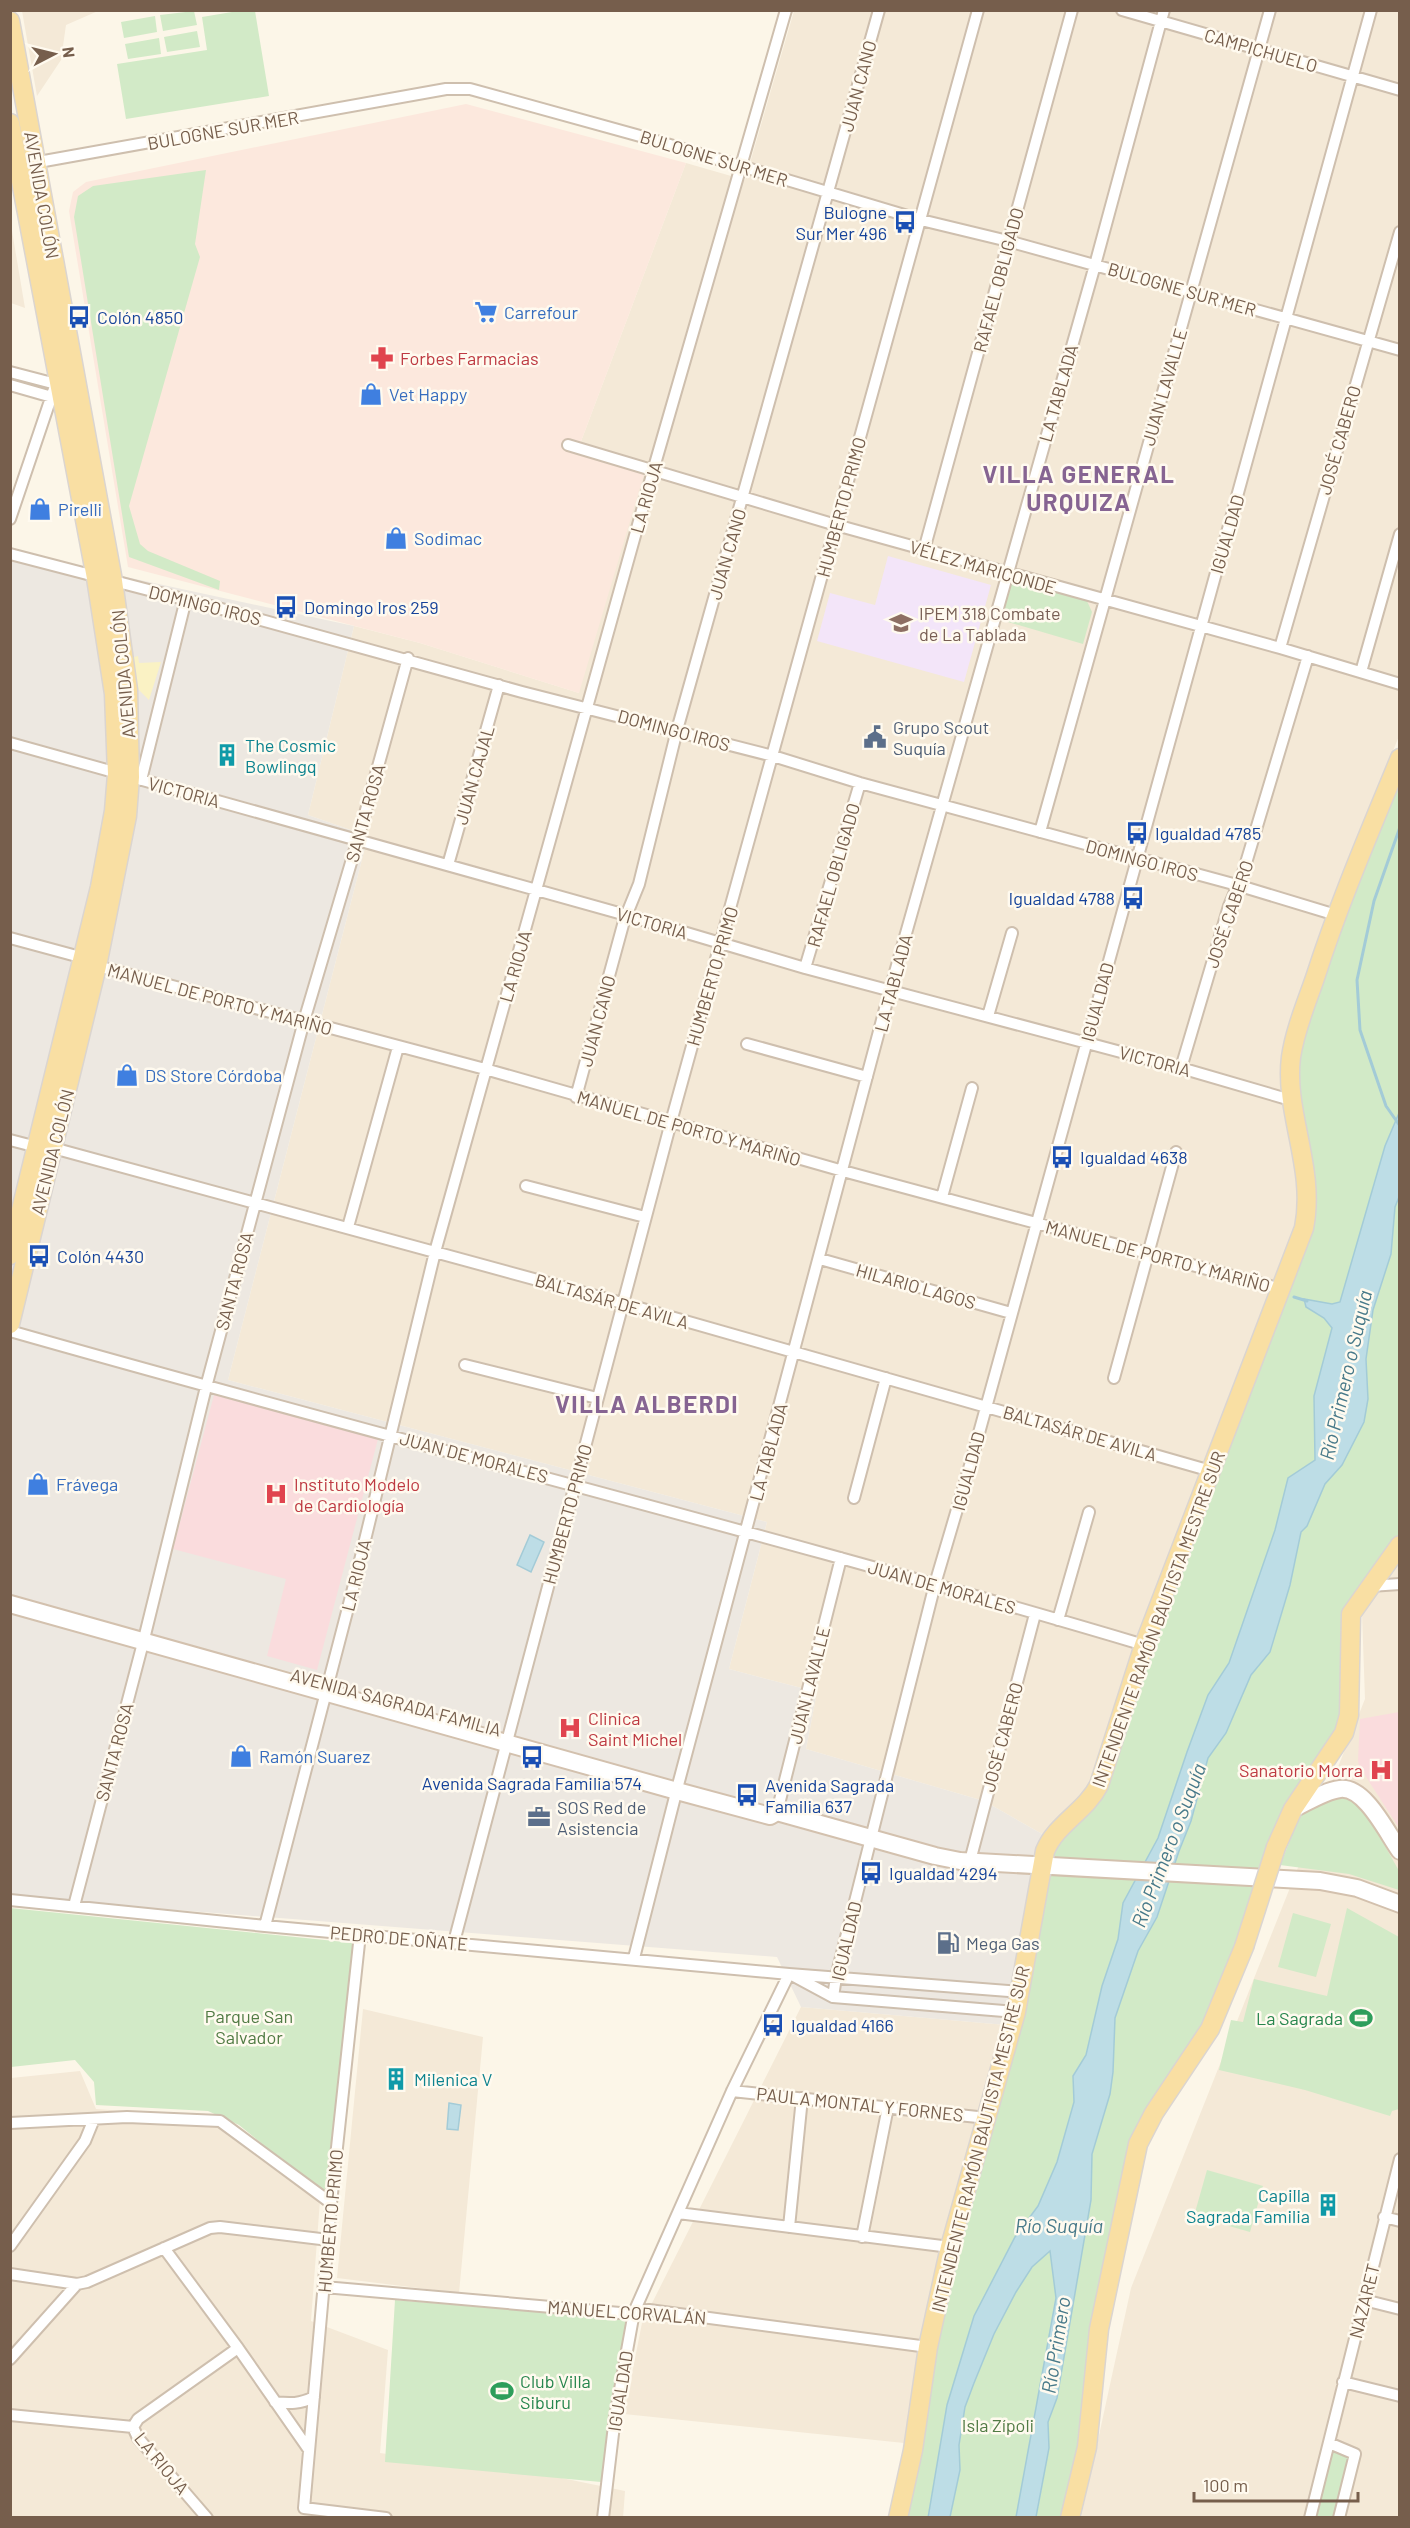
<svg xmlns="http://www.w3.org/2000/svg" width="1410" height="2528" viewBox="0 0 1410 2528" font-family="Barlow,sans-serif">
  <rect width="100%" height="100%" fill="#fcf6e8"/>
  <path fill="#f4e9d7" d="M22,11h76l-32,14 -5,35 -24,36z
    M794,11h605v725l-68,169 -43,137 12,174 -207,577 -49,42 -60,-34 -178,-52 11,-57 -88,-23 38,-147 -539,-142 140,-544 -60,-21 46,-189 66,17 159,50 1,-249 106,-281 59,17z
    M11,225l14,83 -14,-5z
    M1399,1561v956l-318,1 50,-230 234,-589 -3,-85z
    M801,2007l205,18 -62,209 -24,108 -16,101 -280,-29 18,-91z
    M363,2009l120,28 -24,256 -122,-15z
    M80,2071l16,38 110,8 114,83 -9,121 77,29 -8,103 172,23 73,15 -2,27h-612v-440z"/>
  <path fill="#fce8dd" d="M466,104l220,59 -106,281 64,30 -65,219 -159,-50 -292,-76 -59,-356 4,-19 13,-10z"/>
  <path fill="#ede8e1" d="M10,552l344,74 -46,189 60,21 -140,544 539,142 -38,147 88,23 -11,57 178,52 60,34 -38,190 -205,-18 -24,-50 -766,-60z"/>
  <path fill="#f3e5f9" d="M888,556l103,29 -27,97 -147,-41 13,-48 45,12z"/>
  <path fill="#fadcdd" d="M214,1395l164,44 -61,231 -50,-14 19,-77 -113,-30z
    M1399,1712h1l-1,116 -40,-62 -1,-6 2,-41z"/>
  <path fill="#d2eac7" d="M244,10l11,1 14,85 -143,23 -9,-55 90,-14 -5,-33z
    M194,11l3,14 -34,6 -3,-16z
    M155,16l2,16 -33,6 -3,-16z
    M197,31l3,16 -33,5 -3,-15z
    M159,38l2,16 -33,5 -3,-15z
    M206,170l-11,74 5,13 -71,249 11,38 8,7 72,30 -1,9 -90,-33 -55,-340 4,-21 15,-10z
    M1017,581l70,20 5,11 -9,32 -85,-25 10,-34z
    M1399,758v355l-14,33 -45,157 -8,1 -28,-4 2,7 18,11 8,10 -18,68 1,64 -27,18 -13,52 -46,133 -21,32 -21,57 -29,86 -35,65 -5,36 -16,47 -16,69 -13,21 1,26 -17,60 -19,44 -23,31 -16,30 -52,138 -19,112 -29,1 23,-123 94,-383 29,-161 41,-47 218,-576 -13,-172z
    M1399,1197v348l-46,64 -4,106 -73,132 -14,14 -44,151 -72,115 -76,390 -34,1 13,-70 -1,-26 9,-24 34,-198 1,-46 18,-60 3,-22 2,-54 23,-67 19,-34 22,-66 12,-30 17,-63 18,-25 25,-58 19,-23 20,-67 11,-53 6,-6 18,-42 17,-19 26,-66 -2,-40 7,-49 18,-56 4,-47z
    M1338,1795l16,3 11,12 34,61v19l-50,-16 -69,-9 21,-52z
    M10,1908l344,35 -29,252 -86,-70 -31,-14 -112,-6 -2,-23 -19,-22 -64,7z
    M1347,1908l52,29v172l-7,2 -2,5 -85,-26 -86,-20 12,-50 12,2 11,-43 73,17z
    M1293,1913l38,11 -15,53 -38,-10z
    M1207,2170l56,16 -13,46 -56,-16z
    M1050,2251l6,47 -40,219 -66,1 10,-48 -1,-25 6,-38 9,-24 20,-49 22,-42 16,-25z
    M395,2300l232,19 -26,163 -216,-20z
    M1333,2449l13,3 4,6 -15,59 -18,1z"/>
  <path fill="#faf2c4" d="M138,656l1,7 22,-1 -12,38 -14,-14 -4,-28z"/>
  <path fill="#bddde6" stroke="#a3cbd7" stroke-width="1.5" d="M1399,1113v84l-4,10 -4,47 -18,56 -7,49 2,40 -4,23 -22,43 -17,19 -18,42 -6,6 -11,53 -20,67 -19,23 -25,58 -18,25 -17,63 -12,30 -22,66 -19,34 -23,67 -2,54 -3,22 -18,60 -1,46 -34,198 -9,24 1,26 -13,69h-20l40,-219 -6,-47 -18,16 -16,25 -22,42 -20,49 -9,24 -6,38 1,25 -10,47 -22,1 19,-113 27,-89 41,-79 23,-31 19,-44 17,-60 -1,-26 13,-21 16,-69 16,-47 5,-36 35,-65 29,-86 21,-57 21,-32 46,-133 13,-52 27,-18 -1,-64 18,-68 -8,-10 -18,-11 -2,-8 28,5 8,-2 45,-156z
    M530,1535l14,7 -13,30 -14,-7z
    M449,2103l12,2 -3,25 -11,-1z"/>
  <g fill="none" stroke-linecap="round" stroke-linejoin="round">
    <path stroke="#a3cbd7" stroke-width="3" d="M1400,827l-26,74 -17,79 3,50 26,76 14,20
      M1294,1297l13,4"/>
    <g stroke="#cebfae" stroke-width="14">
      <path id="street" d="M1122,10l278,80
        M33,163l413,-74h24l170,47 281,84 87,21 392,109
        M10,372l46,12
        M10,385l42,12
        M568,445l268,80 444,123 120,36
        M10,519l46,-136
        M924,550l148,-540
        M10,554l208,54 304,84 251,64 87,27 377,102 99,30
        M1280,648l120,-416
        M1361,672l39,-138
        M10,743l616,172 179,53 376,100 113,33
        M141,780l45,-181
        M1040,832l230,-822
        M448,865l51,-180
        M10,938l74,20
        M97,966l388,103 358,102 438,118
        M805,968l55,-185
        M988,1016l24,-83
        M747,1044l120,33
        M1181,1068l48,-162 14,-33 65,-217
        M576,1097l48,-176 15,-37 38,-154 202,-720
        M10,1140l27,7 16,1 569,155 589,168
        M526,1186l119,31
        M942,1197l30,-109
        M348,1227l50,-180
        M820,1259l191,54
        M10,1331c378,108 758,202 1134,314
        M465,1365l132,33
        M1114,1378l62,-226
        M854,1498l32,-120
        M1370,1586l30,-2
        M1058,1620l31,-108
        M777,1812l64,-254
        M970,1861l65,-247
        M10,1900l255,26 524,48 232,18
        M74,1906l70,-267 62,-252 98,-366 54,-182 50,-181
        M265,1926l90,-345 80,-329 218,-781 133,-461
        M360,1934l-29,269 -27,305 82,10
        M454,1942l217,-820 307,-1112
        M634,1958l44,-173 212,-795 205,-725 69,-255
        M794,1976l39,21 183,15
        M833,1997l3,-20 99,-393 36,-122 400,-1452
        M732,2091l255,27
        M10,2123l117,-6 93,4 111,82
        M678,2213l272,34
        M1384,2217l16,4
        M789,2227l13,-129
        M862,2237l26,-130
        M10,2246l75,-105 9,-22
        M164,2248l74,100 71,102
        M10,2274l67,10 10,-2 123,-54 10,-1 109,13
        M324,2287l296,26 29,-3 279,37
        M1364,2300l36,9
        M10,2359l67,-75
        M1343,2382l57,14
        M275,2402c15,2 25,2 39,-5
        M10,2415l123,12
        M1329,2443l26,11 -16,64
        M207,2518l-69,-80 -5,-11 5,-8 100,-71
        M603,2518l12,-101 19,-105 98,-221 57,-117
        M1310,2518l90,-359"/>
    </g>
    <g stroke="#d3c1ae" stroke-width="20">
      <path id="secondary" d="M10,1604l667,187 93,25 7,-4 158,44 25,5 360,20 37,7 43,16
        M1293,1809c15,-7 31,-18 47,-20 25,-3 47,44 60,62"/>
    </g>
    <g stroke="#dbd5d0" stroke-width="21">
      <path id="primary" d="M10,21l103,560 15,109 2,87 -3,39 -30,150 -87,358
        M10,123l86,455 18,116 3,80 -3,37 -14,76 -90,368
        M1276,1847l17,-38 51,-76 5,-18 2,-101 49,-69
        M898,2518l15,-68 15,-103 22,-100 66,-235 29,-161c11,-27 41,-40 54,-66l45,-140 160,-417c12,-60 -20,-115 -13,-171 4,-27 15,-53 24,-79 24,-75 55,-147 85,-220
        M1070,2518l17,-71 12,-118 39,-185 16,-31 56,-84 34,-82"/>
    </g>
    <use href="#street" stroke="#fff" stroke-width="10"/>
    <use href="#secondary" stroke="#fff" stroke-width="16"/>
    <use href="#primary" stroke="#f9dfa3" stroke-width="18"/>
    <g stroke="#dbd5d0" stroke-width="21" stroke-linecap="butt">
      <path id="primary-bridge" d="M1244,1947l32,-100"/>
    </g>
    <use href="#primary-bridge" stroke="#f9dfa3" stroke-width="18"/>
  </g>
  <defs>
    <g id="bus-bare" transform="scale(1.8)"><path d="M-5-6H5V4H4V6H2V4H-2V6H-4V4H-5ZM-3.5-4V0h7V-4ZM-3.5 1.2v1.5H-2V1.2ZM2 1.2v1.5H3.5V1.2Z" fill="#1a4fb4" stroke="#fffaef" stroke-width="2.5" paint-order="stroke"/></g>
    <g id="supermarket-bare" transform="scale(1.8)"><path d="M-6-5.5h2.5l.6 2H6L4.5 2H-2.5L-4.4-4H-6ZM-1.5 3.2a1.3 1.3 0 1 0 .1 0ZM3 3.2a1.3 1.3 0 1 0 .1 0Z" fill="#3f7fe0" stroke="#fffaef" stroke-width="2.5" paint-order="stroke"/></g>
    <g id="pharmacy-bare" transform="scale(1.8)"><path d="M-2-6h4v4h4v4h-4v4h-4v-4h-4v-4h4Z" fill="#e0444e" stroke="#fffaef" stroke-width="2.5" paint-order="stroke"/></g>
    <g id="shop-bare" transform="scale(1.8)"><path d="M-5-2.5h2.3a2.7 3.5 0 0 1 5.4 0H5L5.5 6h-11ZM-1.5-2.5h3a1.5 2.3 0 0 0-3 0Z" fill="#3f7fe0" stroke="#fffaef" stroke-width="2.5" paint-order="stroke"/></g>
    <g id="school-bare" transform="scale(1.8)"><path d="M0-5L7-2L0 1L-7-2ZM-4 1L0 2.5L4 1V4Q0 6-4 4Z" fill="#8d6e63" stroke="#fffaef" stroke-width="2.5" paint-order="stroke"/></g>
    <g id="civic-bare" transform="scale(1.8)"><path d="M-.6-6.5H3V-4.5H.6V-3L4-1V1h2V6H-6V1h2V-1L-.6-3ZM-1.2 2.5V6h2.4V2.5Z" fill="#5c6f8a" stroke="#fffaef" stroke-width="2.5" paint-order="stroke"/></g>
    <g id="building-bare" transform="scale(1.8)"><path d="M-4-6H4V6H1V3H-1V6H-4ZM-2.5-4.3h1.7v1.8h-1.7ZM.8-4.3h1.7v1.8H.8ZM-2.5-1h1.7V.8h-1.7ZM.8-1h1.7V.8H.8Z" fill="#0f9aa8" stroke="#fffaef" stroke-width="2.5" paint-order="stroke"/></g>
    <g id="hospital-bare" transform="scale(1.8)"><path d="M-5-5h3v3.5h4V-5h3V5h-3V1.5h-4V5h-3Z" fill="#e0444e" stroke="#fffaef" stroke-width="2.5" paint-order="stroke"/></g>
    <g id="office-bare" transform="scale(1.8)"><path d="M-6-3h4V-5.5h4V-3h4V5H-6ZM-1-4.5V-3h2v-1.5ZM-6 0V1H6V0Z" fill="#5c6f8a" stroke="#fffaef" stroke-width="2.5" paint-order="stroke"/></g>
    <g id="fuel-bare" transform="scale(1.8)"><path d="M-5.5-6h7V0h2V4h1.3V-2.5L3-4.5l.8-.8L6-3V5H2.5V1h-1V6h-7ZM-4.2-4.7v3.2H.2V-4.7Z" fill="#5c6f8a" stroke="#fffaef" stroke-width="2.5" paint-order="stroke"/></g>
    <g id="stadium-bare" transform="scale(1.8)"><path d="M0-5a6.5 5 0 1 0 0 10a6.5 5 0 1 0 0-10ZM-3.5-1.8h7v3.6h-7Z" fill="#2e9e5b" stroke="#fffaef" stroke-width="2.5" paint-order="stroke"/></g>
  </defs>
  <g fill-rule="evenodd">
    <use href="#bus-bare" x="905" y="222"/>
    <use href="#supermarket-bare" x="486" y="312"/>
    <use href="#bus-bare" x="79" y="317"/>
    <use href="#pharmacy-bare" x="382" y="358"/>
    <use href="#shop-bare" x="371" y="394"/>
    <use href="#shop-bare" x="40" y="509"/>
    <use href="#shop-bare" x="396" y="538"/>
    <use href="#bus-bare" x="286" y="607"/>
    <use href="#school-bare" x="901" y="623"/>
    <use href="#civic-bare" x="875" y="737"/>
    <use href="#building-bare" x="227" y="755"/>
    <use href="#bus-bare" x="1137" y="833"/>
    <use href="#bus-bare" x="1133" y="898"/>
    <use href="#shop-bare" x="127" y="1075"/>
    <use href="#bus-bare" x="1062" y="1157"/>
    <use href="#bus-bare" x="39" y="1256"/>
    <use href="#shop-bare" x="38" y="1484"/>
    <use href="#hospital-bare" x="276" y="1494"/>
    <use href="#hospital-bare" x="570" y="1728"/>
    <use href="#shop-bare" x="241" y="1756"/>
    <use href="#bus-bare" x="532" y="1757"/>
    <use href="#hospital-bare" x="1381" y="1770"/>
    <use href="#bus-bare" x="747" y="1795"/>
    <use href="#office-bare" x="539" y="1817"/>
    <use href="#bus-bare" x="871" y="1873"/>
    <use href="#fuel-bare" x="948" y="1943"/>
    <use href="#stadium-bare" x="1361" y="2018"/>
    <use href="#bus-bare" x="773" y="2025"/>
    <use href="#building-bare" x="396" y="2079"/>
    <use href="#building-bare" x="1328" y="2205"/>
    <use href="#stadium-bare" x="502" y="2391"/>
  </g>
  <g text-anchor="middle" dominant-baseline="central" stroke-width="5" stroke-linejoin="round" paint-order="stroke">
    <g font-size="18" fill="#765e4c" stroke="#fffaef">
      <text transform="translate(1261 50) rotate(16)">CAMPICHUELO</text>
      <text transform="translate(858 86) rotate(-75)">JUAN CANO</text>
      <text transform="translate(223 130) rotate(-10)">BULOGNE SUR MER</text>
      <text transform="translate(714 158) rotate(17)">BULOGNE SUR MER</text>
      <text transform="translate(42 195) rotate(80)">AVENIDA COLÓN</text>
      <text transform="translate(998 280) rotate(-75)">RAFAEL OBLIGADO</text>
      <text transform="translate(1182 289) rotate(16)">BULOGNE SUR MER</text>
      <text transform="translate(1164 387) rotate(-74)">JUAN LAVALLE</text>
      <text transform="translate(1058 393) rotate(-74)">LA TABLADA</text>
      <text transform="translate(1339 440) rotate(-74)">JOSÉ CABERO</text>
      <text transform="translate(646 497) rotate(-74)">LA RIOJA</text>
      <text transform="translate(841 507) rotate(-75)">HUMBERTO PRIMO</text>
      <text transform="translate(1227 534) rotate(-74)">IGUALDAD</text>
      <text transform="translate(727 554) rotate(-74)">JUAN CANO</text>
      <text transform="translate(983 567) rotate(16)">VÉLEZ MARICONDE</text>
      <text transform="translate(205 605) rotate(14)">DOMINGO IROS</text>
      <text transform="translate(123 674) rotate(-95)">AVENIDA COLÓN</text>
      <text transform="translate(674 730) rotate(15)">DOMINGO IROS</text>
      <text transform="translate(474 775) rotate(-74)">JUAN CAJAL</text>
      <text transform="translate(184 792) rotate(15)">VICTORIA</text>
      <text transform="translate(365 813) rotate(-74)">SANTA ROSA</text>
      <text transform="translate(1142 860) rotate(15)">DOMINGO IROS</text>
      <text transform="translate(833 875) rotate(-74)">RAFAEL OBLIGADO</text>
      <text transform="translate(1229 914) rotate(-71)">JOSÉ CABERO</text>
      <text transform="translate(652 923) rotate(16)">VICTORIA</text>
      <text transform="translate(515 966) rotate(-74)">LA RIOJA</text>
      <text transform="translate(712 976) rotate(-74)">HUMBERTO PRIMO</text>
      <text transform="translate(893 983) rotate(-75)">LA TABLADA</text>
      <text transform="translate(220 999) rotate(15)">MANUEL DE PORTO Y MARIÑO</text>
      <text transform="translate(1097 1002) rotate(-75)">IGUALDAD</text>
      <text transform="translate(597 1021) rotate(-75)">JUAN CANO</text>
      <text transform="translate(1155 1061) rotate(15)">VICTORIA</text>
      <text transform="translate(689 1128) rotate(16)">MANUEL DE PORTO Y MARIÑO</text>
      <text transform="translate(52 1152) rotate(-76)">AVENIDA COLÓN</text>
      <text transform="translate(1158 1256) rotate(15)">MANUEL DE PORTO Y MARIÑO</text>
      <text transform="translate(234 1281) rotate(-75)">SANTA ROSA</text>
      <text transform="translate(916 1286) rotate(16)">HILARIO LAGOS</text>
      <text transform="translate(612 1301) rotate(16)">BALTASÁR DE AVILA</text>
      <text transform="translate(1080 1433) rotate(16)">BALTASÁR DE AVILA</text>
      <text transform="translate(768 1452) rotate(-75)">LA TABLADA</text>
      <text transform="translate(474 1457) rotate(15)">JUAN DE MORALES</text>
      <text transform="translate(968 1471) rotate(-75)">IGUALDAD</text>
      <text transform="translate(567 1514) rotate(-75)">HUMBERTO PRIMO</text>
      <text transform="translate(356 1575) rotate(-76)">LA RIOJA</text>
      <text transform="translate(942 1587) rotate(16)">JUAN DE MORALES</text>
      <text transform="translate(1158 1619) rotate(-70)">INTENDENTE RAMÓN BAUTISTA MESTRE SUR</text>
      <text transform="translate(809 1685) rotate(-76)">JUAN LAVALLE</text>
      <text transform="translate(396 1702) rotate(15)">AVENIDA SAGRADA FAMILIA</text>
      <text transform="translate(1002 1737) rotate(-75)">JOSÉ CABERO</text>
      <text transform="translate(114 1752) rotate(-75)">SANTA ROSA</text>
      <text transform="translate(399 1938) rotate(5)">PEDRO DE OÑATE</text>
      <text transform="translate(846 1941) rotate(-77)">IGUALDAD</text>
      <text transform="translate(860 2104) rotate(6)">PAULA MONTAL Y FORNES</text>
      <text transform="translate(980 2139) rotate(-76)">INTENDENTE RAMÓN BAUTISTA MESTRE SUR</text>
      <text transform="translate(330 2221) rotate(-85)">HUMBERTO PRIMO</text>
      <text transform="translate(1364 2301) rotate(-76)">NAZARET</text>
      <text transform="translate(627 2312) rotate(4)">MANUEL CORVALÁN</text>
      <text transform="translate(620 2391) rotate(-81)">IGUALDAD</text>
      <text transform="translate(162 2463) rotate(51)">LA RIOJA</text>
    </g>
    <g font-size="18" fill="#164399" stroke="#fffaef" text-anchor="start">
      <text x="887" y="212" text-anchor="end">Bulogne<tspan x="887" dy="21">Sur Mer 496</tspan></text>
      <text x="97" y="317">Colón 4850</text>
      <text x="304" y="607">Domingo Iros 259</text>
      <text x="1155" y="833">Igualdad 4785</text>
      <text x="1115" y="898" text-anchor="end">Igualdad 4788</text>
      <text x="1080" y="1157">Igualdad 4638</text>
      <text x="57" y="1256">Colón 4430</text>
      <text x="532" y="1783" text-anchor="middle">Avenida Sagrada Familia 574</text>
      <text x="765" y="1785">Avenida Sagrada<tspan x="765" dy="21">Familia 637</tspan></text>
      <text x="889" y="1873">Igualdad 4294</text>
      <text x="791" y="2025">Igualdad 4166</text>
    </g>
    <g font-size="18" fill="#366cbe" stroke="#fffaef" text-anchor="start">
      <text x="504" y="312">Carrefour</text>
      <text x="389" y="394">Vet Happy</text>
      <text x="58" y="509">Pirelli</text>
      <text x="414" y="538">Sodimac</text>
      <text x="145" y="1075">DS Store Córdoba</text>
      <text x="56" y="1484">Frávega</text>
      <text x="259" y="1756">Ramón Suarez</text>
    </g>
    <g font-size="18" fill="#be3a42" stroke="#fffaef" text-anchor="start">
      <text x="400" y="358">Forbes Farmacias</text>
      <text x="294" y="1484">Instituto Modelo<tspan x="294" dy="21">de Cardiología</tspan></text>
      <text x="588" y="1718">Clinica<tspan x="588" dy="21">Saint Michel</tspan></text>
      <text x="1363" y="1770" text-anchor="end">Sanatorio Morra</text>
    </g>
    <g font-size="18" fill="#785e54" stroke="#fffaef" text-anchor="start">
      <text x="919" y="613">IPEM 318 Combate<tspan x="919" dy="21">de La Tablada</tspan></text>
    </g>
    <g font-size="18" fill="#4e5e75" stroke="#fffaef" text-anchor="start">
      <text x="893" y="727">Grupo Scout<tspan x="893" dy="21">Suquía</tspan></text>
      <text x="557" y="1807">SOS Red de<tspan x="557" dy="21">Asistencia</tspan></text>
      <text x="966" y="1943">Mega Gas</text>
    </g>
    <g font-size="18" fill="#0d838f" stroke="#fffaef" text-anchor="start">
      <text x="245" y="745">The Cosmic<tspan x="245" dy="21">Bowlingq</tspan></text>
      <text x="414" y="2079">Milenica V</text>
      <text x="1310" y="2195" text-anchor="end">Capilla<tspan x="1310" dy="21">Sagrada Familia</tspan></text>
    </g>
    <g font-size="18" fill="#517b44" stroke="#fffaef">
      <text x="249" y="2016">Parque San<tspan x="249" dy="21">Salvador</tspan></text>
      <text x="998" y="2425">Isla Zípoli</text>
    </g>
    <g font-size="18" fill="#27864d" stroke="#fffaef" text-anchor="end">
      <text x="1343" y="2018">La Sagrada</text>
      <text x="520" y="2381" text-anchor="start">Club Villa<tspan x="520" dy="21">Siburu</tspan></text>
    </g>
    <g font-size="20" font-style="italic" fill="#477989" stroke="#fffaef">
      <text transform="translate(1345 1375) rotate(-77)">Río Primero o Suquía</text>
      <text transform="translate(1168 1845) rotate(-69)">Río Primero o Suquía</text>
      <text x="1059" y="2225">Río Suquía</text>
      <text transform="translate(1055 2345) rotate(-81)">Río Primero</text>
    </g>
    <g font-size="24" font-weight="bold" letter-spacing="1.5" fill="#866492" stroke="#fffaef">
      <text x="1079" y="473">VILLA GENERAL<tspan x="1079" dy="28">URQUIZA</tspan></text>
      <text x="647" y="1403">VILLA ALBERDI</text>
    </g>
  </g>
  <rect width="1410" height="2528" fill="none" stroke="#765e4c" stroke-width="24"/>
  <g transform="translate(54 54) rotate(83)" stroke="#fffaef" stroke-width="4.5" paint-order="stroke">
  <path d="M0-4.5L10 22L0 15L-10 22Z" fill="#765e4c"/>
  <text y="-9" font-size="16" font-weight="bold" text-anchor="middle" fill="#765e4c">N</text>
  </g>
  <path d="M1194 2492v9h164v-9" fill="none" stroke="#765e4c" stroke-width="3"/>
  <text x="1203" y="2492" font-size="18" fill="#765e4c" stroke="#fffaef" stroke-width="4.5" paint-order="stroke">100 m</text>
</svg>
